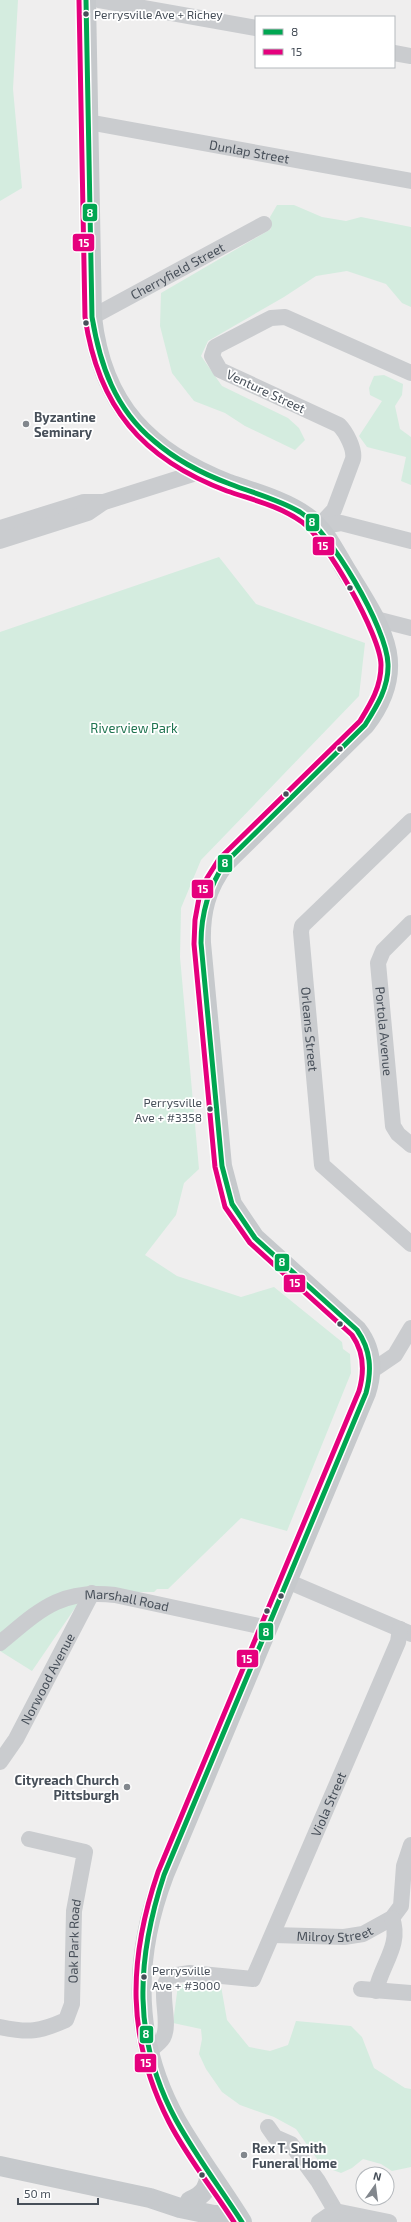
<svg xmlns="http://www.w3.org/2000/svg" width="411" height="2222" viewBox="0 0 411 2222" font-family="'Exo 2',sans-serif">
  <rect width="100%" height="100%" fill="#efeeee"/>
  <path fill="#d4ecdf" d="M0,0h18l-5,89 9,99 -22,13z
    M277,205h17l28,12 24,4 15,-4 50,10v80l-9,-4 -16,-19 -39,-13 -31,5 -32,21 -76,44 -7,15 21,30 66,32 11,10 6,12 -10,10 -50,-24 -20,-13 -31,-12 -22,-28 -12,-47 1,-33 110,-64 -1,-12z
    M384,375l19,9 -1,11 -7,11 5,23 11,8v48l-10,-4 5,-24 -39,-10 -8,-11 23,-35 -12,-6 -1,-7 5,-12z
    M219,557l37,47 109,39 -6,53 -158,164 -20,48 -1,49 19,212 -15,14 -8,32 -31,40 32,21 64,21 33,-10 68,55 1,7 7,5 1,19 -64,158 -46,-13 -73,71h-11l-3,3h-68l-54,79 -32,-20v-1019z
    M198,1983l23,3 6,34 22,27 21,4 18,-6 8,-24 55,5 11,11 12,31 31,20 6,1v78l-19,4 -11,-7 -18,-5 -11,9 -11,5 -19,-7 -26,-37 -22,-12 -34,-12 -18,-13 -16,-23 -7,-15 3,-15 -1,-10 -28,-6 5,-38z"/>
  <g fill="none" stroke-linecap="round" stroke-linejoin="round">
    <g stroke="#cacccf" stroke-width="16">
      <path d="M99,0l157,28"/>
      <path d="M394,53l17,3"/>
      <path id="s1" d="M88,122l323,59"/>
      <path id="s2" d="M92,317l172,-93"/>
      <path d="M318,527l16,-17 19,-51c2,-10 -7,-27 -14,-34l-119,-55 -8,-14 3,-9 56,-29 14,-1 126,56"/>
      <path d="M318,527l23,-4 70,18"/>
      <path d="M0,528l84,-26h20"/>
      <path d="M0,541l88,-28 16,-11 95,-30"/>
      <path d="M376,619l35,9"/>
      <path id="s3" d="M411,821l-109,105 -1,6 21,233 89,79"/>
      <path id="s4" d="M411,923l-28,28 -5,12 15,163 5,8 13,11"/>
      <path d="M370,1372l25,-17 16,-27"/>
      <path d="M287,1581l124,53"/>
      <path id="s5" d="M0,1643c40,-33 59,-54 115,-48l153,33"/>
      <path id="s6" d="M0,1762l16,-23 76,-146"/>
      <path id="s7" d="M273,1935l71,2 19,-3 29,-16 9,-12 3,-40 7,-21"/>
      <path d="M361,1989l50,4"/>
      <path d="M376,1991c5,-26 26,-46 16,-73"/>
      <path id="s8" d="M0,2027c29,6 39,5 66,-7l6,-16 2,-93 11,-59 -56,-13"/>
      <path id="s9" d="M149,2051c5,-4 11,-8 14,-13 9,-16 -7,-49 7,-62l20,-3 63,6 145,-337 2,-13"/>
      <path d="M268,2127l7,10 16,7 27,37 24,41"/>
      <path d="M319,2222l16,-11 54,11"/>
    </g>
    <path stroke="#c6c9cc" stroke-width="20" d="M86,0l6,317c10,89 57,136 137,167 26,9 56,17 78,33 18,13 28,35 39,53 34,56 65,95 19,155l-140,138c-19,25 -25,49 -24,80l21,223 10,38 23,34 102,92c15,19 16,41 9,63l-202,482c-31,82 -32,166 12,245 20,35 45,68 66,102
      M0,2166l150,32 30,10 34,7h8l12,-5
      M190,2201c14,-6 20,-14 19,-29"/>
    <g stroke="#fff" stroke-width="8">
      <path id="bus-1" d="M86,0l6,317c8,48 23,92 62,124 22,19 49,33 76,43 23,9 48,15 70,28 30,19 87,116 88,152 1,23 -11,42 -23,61l-140,138c-17,25 -24,50 -24,80l21,223 10,38 23,34 102,92c14,20 15,40 9,63l-202,482c-28,85 -32,164 12,245 20,36 44,68 66,102"/>
    </g>
    <g stroke="#fff" stroke-width="8">
      <path id="bus-2" d="M79,0l6,317c13,90 57,142 142,174 26,9 53,15 75,31 24,17 79,114 79,143 0,22 -10,38 -21,56l-141,138 -12,19 -8,20 -4,22 -1,24 21,223 10,40 25,36 102,92c12,17 13,35 7,56l-201,481c-30,88 -32,166 11,250 18,35 44,67 65,100"/>
    </g>
    <use href="#bus-1" stroke="#00a651" stroke-width="5"/>
    <use href="#bus-2" stroke="#e5007d" stroke-width="5"/>
  </g>
  <g fill="#474f59" stroke="#fff" stroke-width="1.5">
    <circle cx="86" cy="14" r="3.5"/>
    <circle cx="86" cy="323" r="3.5"/>
    <circle cx="350" cy="588" r="3.5"/>
    <circle cx="340" cy="749" r="3.5"/>
    <circle cx="286" cy="794" r="3.5"/>
    <circle cx="210" cy="1109" r="3.5"/>
    <circle cx="340" cy="1324" r="3.5"/>
    <circle cx="281" cy="1596" r="3.5"/>
    <circle cx="267" cy="1611" r="3.5"/>
    <circle cx="144" cy="1977" r="3.5"/>
    <circle cx="202" cy="2175" r="3.5"/>
  </g>
  <g fill="#82878d" stroke="#fff" stroke-width="1.5">
    <circle cx="26" cy="424" r="4"/>
    <circle cx="127" cy="1787" r="4"/>
    <circle cx="244" cy="2155" r="4"/>
  </g>
  <g text-anchor="middle" dominant-baseline="central" stroke-width="3.5" stroke-linejoin="round" paint-order="stroke">
    <g font-size="12" fill="#474f59" stroke="#fff" text-anchor="start">
      <text x="94" y="14">Perrysville Ave + Richey</text>
      <text x="202" y="1102" text-anchor="end">Perrysville<tspan x="202" dy="15">Ave + #3358</tspan></text>
      <text x="152" y="1970">Perrysville<tspan x="152" dy="15">Ave + #3000</tspan></text>
    </g>
    <g font-size="13" fill="#474f59" stroke="#fff">
      <text stroke="none"><textPath href="#s1" startOffset="164">Dunlap Street</textPath></text>
      <text stroke="none"><textPath href="#s2" startOffset="97">Cherryfield Street</textPath></text>
      <text transform="translate(266 391) rotate(25)">Venture Street</text>
      <text stroke="none"><textPath href="#s3" startOffset="255">Orleans Street</textPath></text>
      <text stroke="none"><textPath href="#s4" startOffset="121">Portola Avenue</textPath></text>
      <text stroke="none"><textPath href="#s5" startOffset="142">Marshall Road</textPath></text>
      <text stroke="none"><textPath href="#s6" startOffset="96">Norwood Avenue</textPath></text>
      <text stroke="none"><textPath href="#s9" startOffset="357">Viola Street</textPath></text>
      <text stroke="none"><textPath href="#s7" startOffset="62">Milroy Street</textPath></text>
      <text stroke="none"><textPath href="#s8" startOffset="148">Oak Park Road</textPath></text>
    </g>
    <g font-size="13" font-weight="bold" fill="#474f59" stroke="#fff" text-anchor="start">
      <text x="34" y="417">Byzantine<tspan x="34" dy="15">Seminary</tspan></text>
      <text x="119" y="1780" text-anchor="end">Cityreach Church<tspan x="119" dy="15">Pittsburgh</tspan></text>
      <text x="252" y="2148">Rex T. Smith<tspan x="252" dy="15">Funeral Home</tspan></text>
    </g>
    <g font-size="13" fill="#1e734f" stroke="#fff">
      <text x="134" y="728">Riverview Park</text>
    </g>
  </g>
  <g stroke="#fff" stroke-width="1.5">
    <rect x="82" y="203" width="16" height="19" rx="4" fill="#00a651"/>
    <rect x="72" y="233" width="23" height="19" rx="4" fill="#e5007d"/>
    <rect x="305" y="513" width="15" height="19" rx="4" fill="#00a651"/>
    <rect x="312" y="536" width="23" height="20" rx="4" fill="#e5007d"/>
    <rect x="217" y="854" width="16" height="19" rx="4" fill="#00a651"/>
    <rect x="191" y="879" width="23" height="20" rx="4" fill="#e5007d"/>
    <rect x="274" y="1253" width="16" height="19" rx="4" fill="#00a651"/>
    <rect x="283" y="1274" width="23" height="19" rx="4" fill="#e5007d"/>
    <rect x="258" y="1622" width="16" height="19" rx="4" fill="#00a651"/>
    <rect x="236" y="1649" width="23" height="19" rx="4" fill="#e5007d"/>
    <rect x="139" y="2025" width="15" height="19" rx="4" fill="#00a651"/>
    <rect x="134" y="2053" width="23" height="20" rx="4" fill="#e5007d"/>
  </g>
  <g font-size="11" text-anchor="middle" font-weight="bold" fill="#fff">
    <text x="90" y="217">8</text>
    <text x="84" y="247">15</text>
    <text x="312" y="526">8</text>
    <text x="323" y="550">15</text>
    <text x="225" y="867">8</text>
    <text x="203" y="893">15</text>
    <text x="282" y="1266">8</text>
    <text x="295" y="1287">15</text>
    <text x="266" y="1636">8</text>
    <text x="247" y="1663">15</text>
    <text x="146" y="2038">8</text>
    <text x="146" y="2067">15</text>
  </g>
  <rect x="255" y="16" width="140" height="52" fill="#ffffff" stroke="#b5b9bd"/>
  <rect x="263" y="29" width="20" height="6" fill="#00a651" stroke="#b5b9bd"/>
  <text x="291" y="36" font-size="12" fill="#474f59">8</text>
  <rect x="263" y="49" width="20" height="6" fill="#e5007d" stroke="#b5b9bd"/>
  <text x="291" y="56" font-size="12" fill="#474f59">15</text>
  <g transform="translate(375 2186) rotate(14)"><circle r="19" fill="#ffffff" stroke="#b5b9bd"/>
  <path d="M0-3L7 15L0 10L-7 15Z" fill="#82878d"/>
  <text y="-6" font-size="11" font-weight="bold" text-anchor="middle" fill="#474f59">N</text>
  </g>
  <path d="M18 2198v6h80v-6" fill="none" stroke="#474f59" stroke-width="2"/>
  <text x="24" y="2198" font-size="12" fill="#474f59" stroke="#ffffff" stroke-width="3" paint-order="stroke">50 m</text>
</svg>
